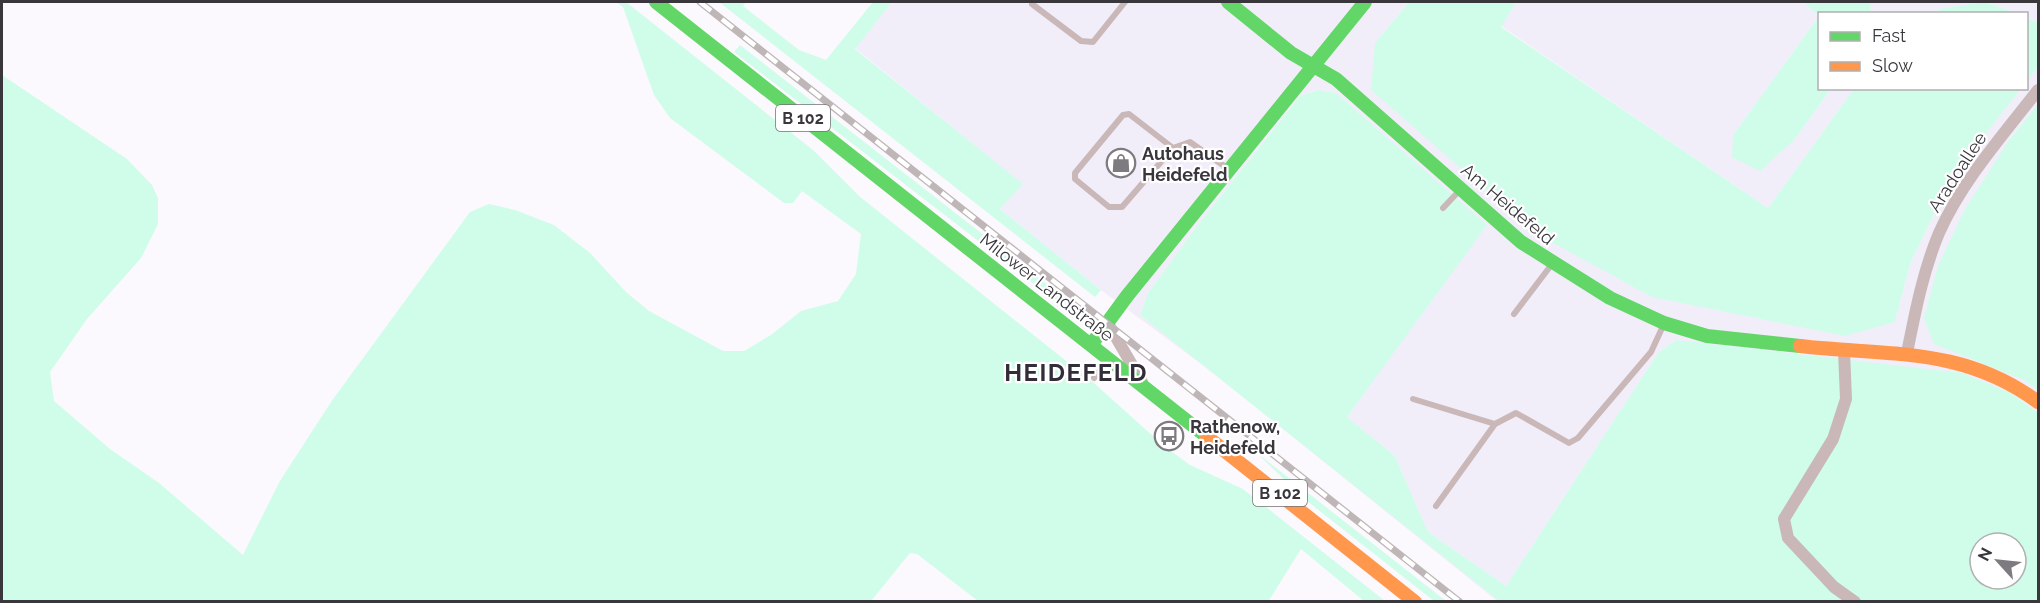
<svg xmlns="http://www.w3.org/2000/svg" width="2040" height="603" viewBox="0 0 2040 603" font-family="Raleway,sans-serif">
  <rect width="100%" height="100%" fill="#fbf9fd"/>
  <path fill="#f1eefa" d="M892,2h517l-34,41 520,279 15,-58 42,-89 69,-86 5,-1 1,-6 11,-15v37l-28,35 -39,218 53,23 14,11v22l-27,-20 -335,-53 -18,13 -152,233 -78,-54 -33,-76 -48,-39 139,-192 -150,-132 -20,-3 -16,6 -106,134 -46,63 -8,22 53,40 306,246h-2l-281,-226 -115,-85 -101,-81 22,-25 -167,-136z
    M1516,2h287l16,14 -86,119 61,5 37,-51h23l-86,119 -267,-182z
    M1871,2h113l-39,6 -13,5 -62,1z
    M1985,2h53v21l-11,-6 -1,-3 -9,-1z"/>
  <path fill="#d0fcea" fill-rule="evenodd" d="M616,2h10l187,148 46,46 236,188 69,62 26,19 53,24 142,112h-21l-63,-52 -33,53 -290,-1 -61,-47 -7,-1 -39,48h-869v-526l125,84 25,26 6,13v26l-17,34 -54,61 -37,53 4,29 56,48 49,34 84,72 37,-74 51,-79 139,-190 19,-8 26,6 39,15 36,28 36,39 23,19 74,40h21l27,-16 30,-24 37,-10 18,-27 5,-40 -59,-43 -9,12h-9l-114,-85 -16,-23 -31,-88z
    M719,2h27l-3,4 56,44 27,10 47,-58h19l-37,47 168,135 -23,25 101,81 -6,7z
    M1409,2h107l-15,25 267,181 86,-119h167l-69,87 -42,88 -15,58 -50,14 -193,-39 -117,-64 -164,-143 4,-47z
    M1803,2h68l-1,11 -50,1v74l11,1 -37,51 -34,31 -28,-14 1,-22 86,-119z
    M1984,2l33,11h-85l13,-5z
    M2026,17l12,6v44l-11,15z
    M740,45l336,262 -24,-9 -318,-246z
    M1317,90l19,3 151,132 -140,192 48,39 33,76 78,54 152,-233 18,-13 286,33 49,20 27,20v188h-539l-359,-286 8,-22 46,-63 106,-134zM1980,543h36v36h-36z
    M2038,104v287l-14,-11 -90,-36 -10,-26 14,-52 27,-57 45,-70z
    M1257,453l189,148h-12l-132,-104z"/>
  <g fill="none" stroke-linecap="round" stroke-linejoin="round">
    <path stroke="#cab8b9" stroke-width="6" d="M1032,4l49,37 12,1 32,-40
      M1173,148l-44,-34 -6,1 -48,58v6l34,28h13l51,-59 17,-6 37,26
      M1443,208l16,-17
      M1514,314l38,-50
      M1094,378l13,-16
      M1413,399l82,25
      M1436,506l59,-82 21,-11 53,30 9,-5 73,-86 12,-26"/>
    <path stroke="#cab8b9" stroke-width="12" d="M1107,322l35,60
      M1844,351l2,48 -13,40 -49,80 4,19 46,49 21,15
      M1907,353c8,-40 16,-82 32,-120 23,-52 64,-98 99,-143"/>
    <path stroke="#63d668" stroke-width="14" d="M656,2l550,434
      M1228,2l63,51 45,26 185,163 89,56 54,25 43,13 93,10
      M1091,345l36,-49 238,-294"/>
    <path stroke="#ff974d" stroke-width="14" d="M1800,346c88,10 162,0 238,56
      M1206,436l209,166"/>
    <g stroke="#bfb6b7" stroke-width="7">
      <path id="rail" d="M700,2l760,600"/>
    </g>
    <use href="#rail" stroke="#fff" stroke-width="4.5" stroke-dasharray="14" stroke-linecap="butt"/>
  </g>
  <defs>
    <g id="shop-ring" transform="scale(1.5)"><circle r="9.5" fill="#fff" stroke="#7d7a80" stroke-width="1.5"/><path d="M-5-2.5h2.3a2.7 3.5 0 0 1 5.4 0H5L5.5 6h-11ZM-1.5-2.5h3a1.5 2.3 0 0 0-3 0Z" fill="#7d7a80"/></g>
    <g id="bus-ring" transform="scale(1.5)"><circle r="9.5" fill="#fff" stroke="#7d7a80" stroke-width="1.5"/><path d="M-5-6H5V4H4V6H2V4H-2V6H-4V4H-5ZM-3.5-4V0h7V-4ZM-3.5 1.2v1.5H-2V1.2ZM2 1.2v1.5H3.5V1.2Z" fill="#7d7a80"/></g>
  </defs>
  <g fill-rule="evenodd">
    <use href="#shop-ring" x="1121" y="163"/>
    <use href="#bus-ring" x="1169" y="436"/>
  </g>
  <g text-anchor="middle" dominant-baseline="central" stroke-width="4.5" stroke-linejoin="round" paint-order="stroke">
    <g fill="#fff" stroke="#747276" stroke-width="1.5">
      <rect x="776" y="105" width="54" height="26" rx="4.5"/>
      <rect x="1253" y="480" width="54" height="26" rx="4.5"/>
    </g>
    <g font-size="16" font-weight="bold" fill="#39363c">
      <text x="803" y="118">B 102</text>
      <text x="1280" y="493">B 102</text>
    </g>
    <g font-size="18" font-weight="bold" fill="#39363c" stroke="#fff" text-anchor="start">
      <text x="1142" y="153">Autohaus<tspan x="1142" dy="21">Heidefeld</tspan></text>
      <text x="1190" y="426">Rathenow,<tspan x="1190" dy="21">Heidefeld</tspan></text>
    </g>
    <g font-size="18" fill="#39363c" stroke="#fff">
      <text transform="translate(1957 172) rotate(-57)">Aradoallee</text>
      <text transform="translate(1508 204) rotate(40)">Am Heidefeld</text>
      <text transform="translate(1047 287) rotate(38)">Milower Landstraße</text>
    </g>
    <g font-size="24" font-weight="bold" letter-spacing="1.5" fill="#322d38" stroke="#fff">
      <text x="1076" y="372">HEIDEFELD</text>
    </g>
  </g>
  <rect width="2040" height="603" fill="none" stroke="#39363c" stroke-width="6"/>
  <rect x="1818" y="12" width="210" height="78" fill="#ffffff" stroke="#b0afb1" stroke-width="1.5"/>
  <rect x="1830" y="32" width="30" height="9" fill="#63d668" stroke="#b0afb1" stroke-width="1.5"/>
  <text x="1872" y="42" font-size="18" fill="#39363c">Fast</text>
  <rect x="1830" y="62" width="30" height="9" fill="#ff974d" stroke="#b0afb1" stroke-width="1.5"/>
  <text x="1872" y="72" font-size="18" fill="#39363c">Slow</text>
  <g transform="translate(1998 561) rotate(297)"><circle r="28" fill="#ffffff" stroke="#b0afb1" stroke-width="1.5"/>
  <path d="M0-4.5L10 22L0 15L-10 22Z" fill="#7d7a80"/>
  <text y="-9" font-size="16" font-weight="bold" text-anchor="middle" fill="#39363c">N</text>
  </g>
</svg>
